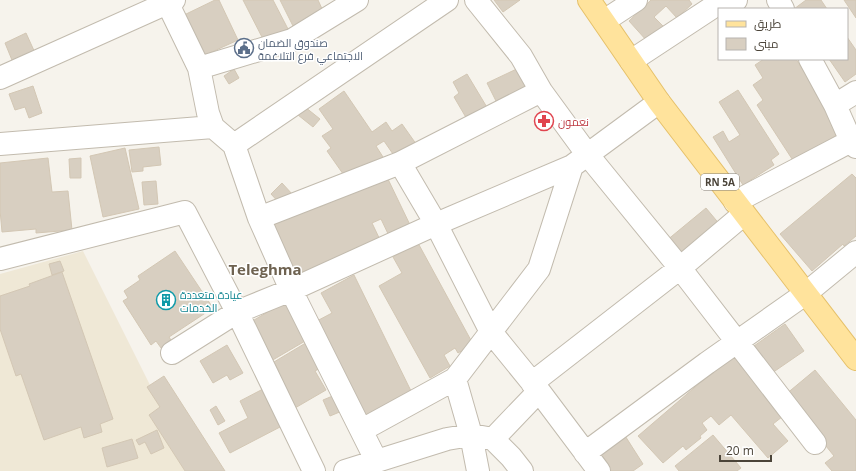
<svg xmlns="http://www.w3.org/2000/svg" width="856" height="471" viewBox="0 0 856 471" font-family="'Open Sans',Cairo,sans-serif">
  <rect width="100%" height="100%" fill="#f6f3ec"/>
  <path fill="#efe8d6" d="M83,251l110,220h-193v-197z"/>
  <path fill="#d8cfc1" stroke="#d3c7b4" d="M215,0h4l19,40 -37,17 -19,-41z
    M243,0h30l15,29 -24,12z
    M280,0h38l5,11 -30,15z
    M494,0h26l-17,12z
    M651,0h38l3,4 -15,14 -11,-12 -12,11 9,9 -16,15 -18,-20z
    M806,0h15l6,9h-33z
    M844,0h12v18z
    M26,33l10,22 -22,10 -9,-22z
    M847,37l9,13v24l-11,8 -16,-23h18z
    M764,59h32l47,72 -49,31 -37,-57 6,-5 -10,-15 10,-7 -8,-13z
    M523,66l11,21 -36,18 -11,-22z
    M234,69l5,9 -10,6 -5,-8z
    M467,74l24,40 -20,12 -17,-29 5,-4 -6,-11z
    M33,86l9,27 -13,5 -4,-11 -10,3 -6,-16z
    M738,90l41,64 -8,6 3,5 -31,20 -30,-48 10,-6 6,11 11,-7 -21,-33z
    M344,91l28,41 14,-10 6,9 10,-7 17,24 -24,9 -11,-16 -8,5 7,11 -35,24 -21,-30 4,-3 -9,-12 11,-7 -14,-20z
    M305,107l15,12 -7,8 -15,-12z
    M159,147l2,18 -18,2v4l-11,1 -3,-22z
    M125,148l14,61 -36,8 -13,-61z
    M48,158l4,34 16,-1 4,39 -36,3v-4l-34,3 -2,-22v-47z
    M81,158v20h-11l-1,-19z
    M852,174l4,4v58l-12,10 -1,-2 -31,27 -32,-37z
    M386,175l26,54 -21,11 -10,-21 -9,4 10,21 -82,39 -30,-62 46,-22 4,8z
    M156,181l2,23 -14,1 -2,-23z
    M282,183l11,12 -11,11 -11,-12z
    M706,208l15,18 -41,33 -14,-18z
    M418,243l55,101 -15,9 -3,-5 -11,7 6,11 -20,12 -51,-92 23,-13 -9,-16z
    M175,251l38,57 -44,29 5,8 -10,7 -8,-11 -5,4 -28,-44 5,-3 -4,-7 16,-11 -2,-4z
    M60,261l4,10 -12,4 -3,-11z
    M62,272l51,147 -13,5 2,8 -18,6 -3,-11 -37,13 -23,-66 -5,2 -16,-47v-33l30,-10 -1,-2z
    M354,275l58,118 -50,28 -47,-99 17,-9 -11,-20z
    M290,299l22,38 -41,24 -22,-38z
    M785,324l19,27 -32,22 -18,-27z
    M309,341l15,25 -9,5 11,19 -31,18 -21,-34 5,-3 -5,-9z
    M227,345l16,28 -13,7 -3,-5 -14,8 -13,-22z
    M736,352l51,61 -14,11 15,17 -20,17 -37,-43 -12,10 -8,-9 -9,7 5,7 -7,6 1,2 -15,12 -3,-4 -20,17 -25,-27z
    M815,370l41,50v51h-24l-7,-8 9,-7 -49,-61z
    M164,376l61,95h-40l-36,-56 11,-8 -13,-20z
    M263,389l19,37 -52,27 -11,-20 29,-15 -8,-17z
    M335,395l7,16 -12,5 -7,-16z
    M216,406l9,15 -7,4 -8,-15z
    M157,430l7,18 -13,6 -6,-12 -6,3 -3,-5z
    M622,431l21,33 -10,7h-24l-14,-22z
    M713,435l28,33 -4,3h-58l-4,-5z
    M132,439l6,19 -31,9 -5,-19z"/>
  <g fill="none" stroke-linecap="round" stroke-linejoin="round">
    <g stroke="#c2bbae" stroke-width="24">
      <path id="minor" d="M166,0l33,68 9,45 5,14 21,18 25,73 32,72 85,170
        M476,0l45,56 20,35 46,63 93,114 135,175
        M778,0l5,9
        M604,21l32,-21
        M810,59l25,46 16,36 5,6
        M631,61l82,-54 23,-7
        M199,68l93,-28 65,-40
        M0,78l174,-78
        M835,105l21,-13
        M0,144l213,-17
        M234,145l213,-145
        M400,163l36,61 55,108 48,59 60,80
        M735,202l116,-61
        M259,218l141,-55 141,-72
        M0,259l185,-47 52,100 77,159
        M172,353l65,-41 54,-22 145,-66 136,-58
        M455,379l16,56 7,36
        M532,383l148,-115 64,-54
        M362,430l93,-51 84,-110 33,-103 87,-64
        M493,439l46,-48
        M585,453l122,-90 98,-69 51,-42
        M345,471l102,-32 24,-4 22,4 18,18 11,14"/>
    </g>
    <g stroke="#e6c16a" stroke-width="24">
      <path id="major" d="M589,0l70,102 197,257"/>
    </g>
    <use href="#minor" stroke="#fff" stroke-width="22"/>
    <use href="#major" stroke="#ffe39c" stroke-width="22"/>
  </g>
  <defs>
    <g id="civic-ring" transform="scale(1)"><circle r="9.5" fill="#fff" stroke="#5c6f8a" stroke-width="1.5"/><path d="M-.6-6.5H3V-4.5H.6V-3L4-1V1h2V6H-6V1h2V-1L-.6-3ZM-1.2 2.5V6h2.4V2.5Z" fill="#5c6f8a"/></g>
    <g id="pharmacy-ring" transform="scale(1)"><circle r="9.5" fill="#fff" stroke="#e0444e" stroke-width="1.5"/><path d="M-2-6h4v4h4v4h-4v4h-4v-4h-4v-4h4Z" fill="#e0444e"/></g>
    <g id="building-ring" transform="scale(1)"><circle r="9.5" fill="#fff" stroke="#0f9aa8" stroke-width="1.5"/><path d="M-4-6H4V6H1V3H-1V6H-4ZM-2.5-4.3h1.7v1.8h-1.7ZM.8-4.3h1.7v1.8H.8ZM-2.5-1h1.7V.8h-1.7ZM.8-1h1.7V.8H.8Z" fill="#0f9aa8"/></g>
  </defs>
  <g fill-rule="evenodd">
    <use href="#civic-ring" x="244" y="48"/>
    <use href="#pharmacy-ring" x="544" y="121"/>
    <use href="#building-ring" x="166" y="300"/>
  </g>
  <g text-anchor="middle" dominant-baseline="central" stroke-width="3" stroke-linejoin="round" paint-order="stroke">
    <rect fill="#fff" stroke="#817c74" stroke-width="1" x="701" y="174" width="38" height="16" rx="3"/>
    <g font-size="10" font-weight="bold" fill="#4b4439">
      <text x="720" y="182">RN 5A</text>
    </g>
    <g font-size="11" fill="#4e5e75" stroke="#fff" text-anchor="start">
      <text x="258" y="42">صندوق الضمان<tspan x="258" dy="13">الاجتماعي فرع التلاغمة</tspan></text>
    </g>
    <g font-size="11" fill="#be3a42" stroke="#fff" text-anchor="start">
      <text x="558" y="121">نعمون</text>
    </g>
    <g font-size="11" fill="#0d838f" stroke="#fff" text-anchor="start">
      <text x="180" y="294">عيادة متعددة<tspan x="180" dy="13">الخدمات</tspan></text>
    </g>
    <g font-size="15" font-weight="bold" fill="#6e6250" stroke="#fff">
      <text x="265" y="269">Teleghma</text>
    </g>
  </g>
  <rect x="718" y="8" width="130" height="52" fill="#ffffff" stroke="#b7b4b0"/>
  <rect x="726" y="21" width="20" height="6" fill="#ffe39c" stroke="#b7b4b0"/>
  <text x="754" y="28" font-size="12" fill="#4b4439">طريق</text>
  <rect x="726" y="38" width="20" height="12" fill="#d8cfc1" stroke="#b7b4b0"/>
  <text x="754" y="48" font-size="12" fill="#4b4439">مبنى</text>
  <path d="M720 455v6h51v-6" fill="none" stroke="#4b4439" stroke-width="2"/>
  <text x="726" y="455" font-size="12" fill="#4b4439" stroke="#ffffff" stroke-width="3" paint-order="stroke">20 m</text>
</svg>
